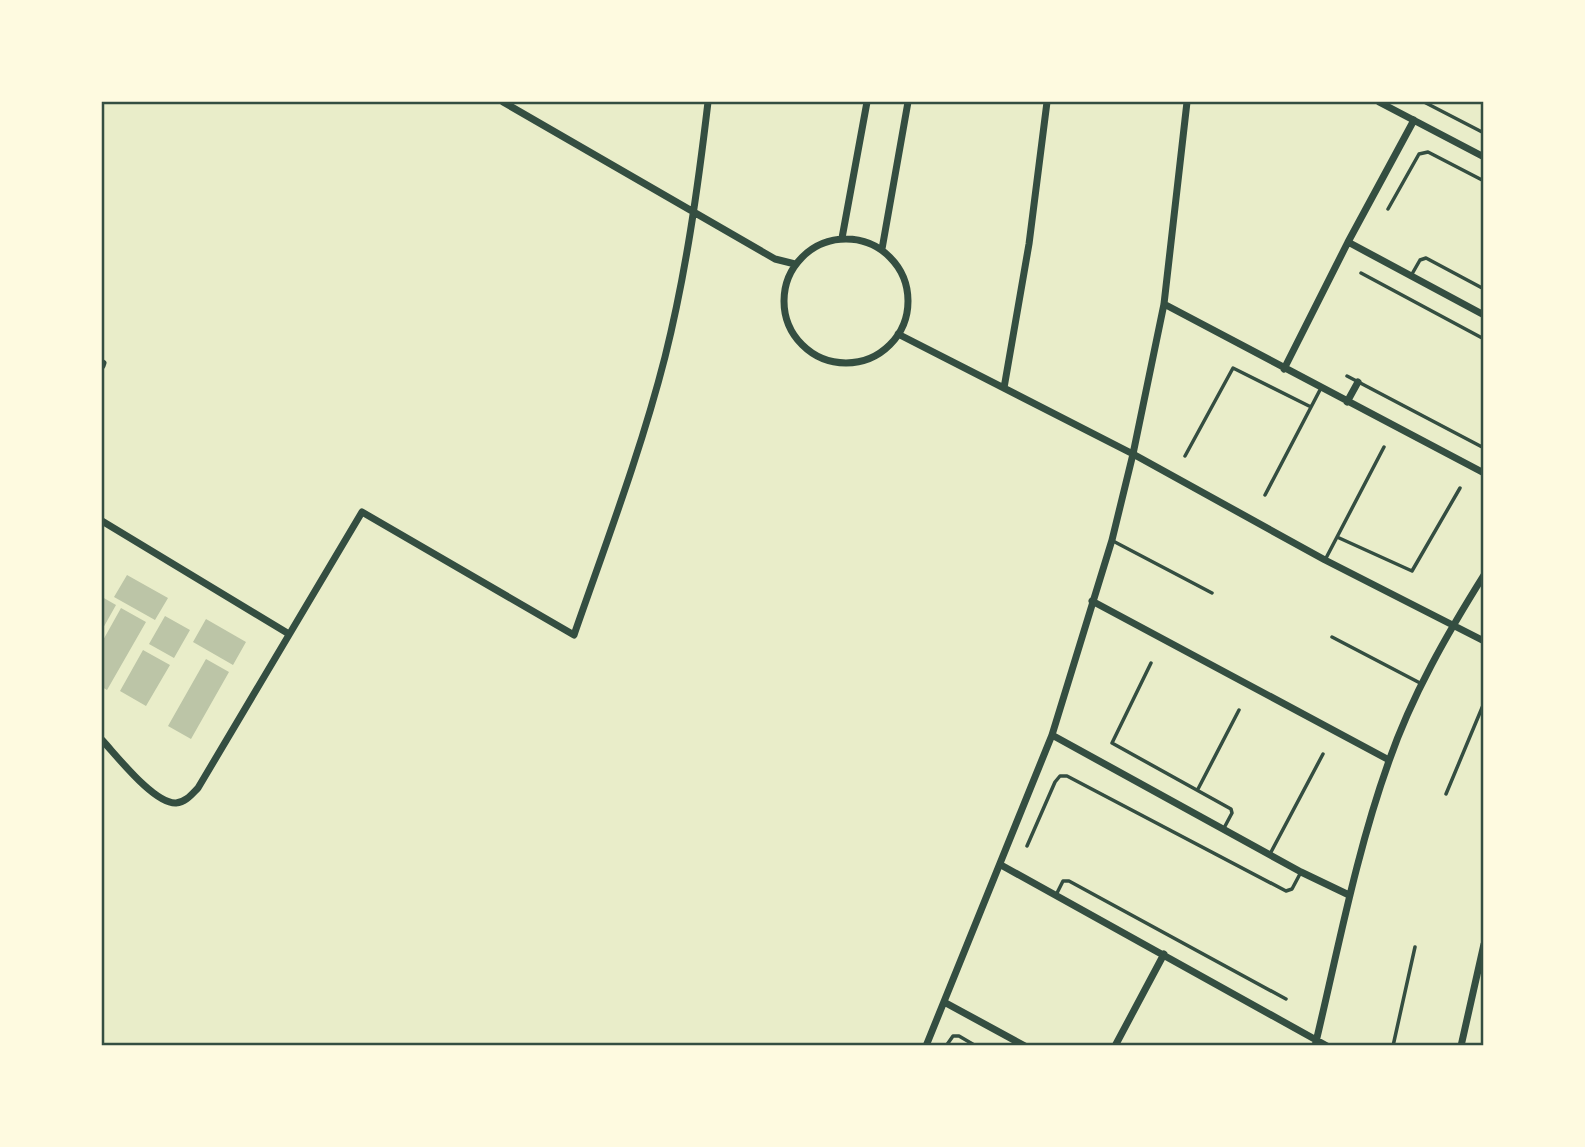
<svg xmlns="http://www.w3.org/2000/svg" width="1585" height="1147" viewBox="0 0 1585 1147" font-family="'Space Grotesk',sans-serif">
  <rect width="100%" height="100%" fill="#e9edc9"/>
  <path fill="#bcc5a7" d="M127,575l41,23 -13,22 -41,-23z
    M102,597l14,8 -14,25z
    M121,608l25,14 -39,68 -5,-3v-45z
    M165,616l25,14 -16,28 -25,-14z
    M206,619l40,23 -13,23 -40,-23z
    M143,650l27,15 -24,41 -26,-15z
    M206,659l23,13 -38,67 -23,-13z"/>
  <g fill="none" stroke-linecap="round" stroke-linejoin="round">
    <path stroke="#344e41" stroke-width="3.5" d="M1424,102l60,31
      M1388,209l31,-55 9,-2 56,29
      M1361,273l123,66
      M1412,274l8,-14 6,-2 58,31
      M1347,376l137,72
      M1185,456l48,-88 78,39
      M1265,495l56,-107
      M1337,537l75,34 48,-83
      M1113,541l99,52
      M1325,560l59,-113
      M1332,637l88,46
      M1151,663l-39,80 119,66 1,4 -8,15
      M1198,789l41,-79
      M1446,794l38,-91
      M1027,846l28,-64 5,-6h7l219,115 6,-2 9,-17
      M1270,854l53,-100
      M1056,895l7,-14h6l217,118
      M946,1046l7,-10h6l17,10
      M1393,1046l22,-99"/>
    <path stroke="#344e41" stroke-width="7" d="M503,102l272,157 20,5
      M1379,102l105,55
      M842,238l25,-136
      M784 301a62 62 0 1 1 124 0a62 62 0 1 1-124 0Z
      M1348,242l136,73
      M882,249l26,-147
      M1164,304l320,169
      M898,334l235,120 192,106 159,81
      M102,366l1,-3
      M1284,369l64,-127 66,-122
      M1004,388l25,-144 18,-142
      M1347,402l11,-20
      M102,521l187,113
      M1092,601l297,159
      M1052,735l249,137 48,23
      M102,740c15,16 52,64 74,63 10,-1 16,-9 22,-15l164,-276 212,123c32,-92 67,-184 91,-278 21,-84 33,-170 43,-255
      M1001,865l326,181
      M944,1002l81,44
      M926,1046l126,-311 60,-195 21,-86 31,-150 23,-202
      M1115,1046l49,-92
      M1315,1046c23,-96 41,-193 74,-285 23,-66 58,-127 95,-186
      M1461,1046l23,-102"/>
  </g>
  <rect width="1585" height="1147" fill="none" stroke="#fefae0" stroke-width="206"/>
  <rect x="103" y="103" width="1379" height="941" fill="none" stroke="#344e41" stroke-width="2.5"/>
</svg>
